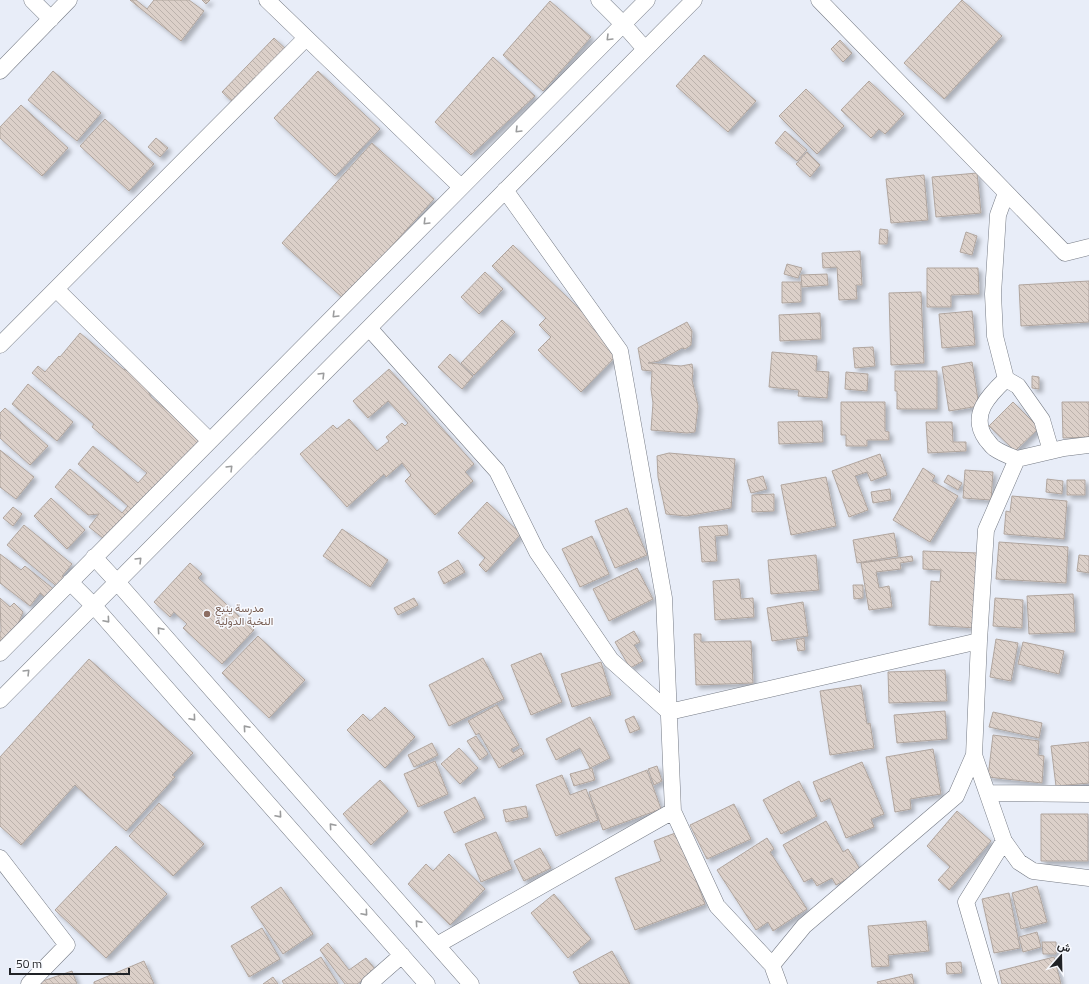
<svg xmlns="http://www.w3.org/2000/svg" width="1089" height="984" viewBox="0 0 1089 984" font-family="'Titillium Web',Vazirmatn,sans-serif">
  <defs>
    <pattern id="building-back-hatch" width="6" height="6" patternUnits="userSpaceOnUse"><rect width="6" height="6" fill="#dcd0c9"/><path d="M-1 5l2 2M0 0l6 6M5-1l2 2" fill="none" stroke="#bcb2ac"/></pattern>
    <filter id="shadow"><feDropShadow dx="3.5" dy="3.5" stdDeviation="2" flood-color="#0004"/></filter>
  </defs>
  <rect width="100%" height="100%" fill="#e8edf8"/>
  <path fill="url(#building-back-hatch)" stroke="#b0a59e" filter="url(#shadow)" d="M130,0h6l11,9 7,-9h35l15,11 -23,30z
    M202,0h8l-4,4z
    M962,0l40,36 -58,63 -40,-36z
    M550,1l41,36 -48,54 -40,-36z
    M274,38l15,14 -52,54 -15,-14z
    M840,40l12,13 -9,9 -12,-13z
    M704,55l52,46 -28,31 -52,-46z
    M493,57l42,39 -64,59 -36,-33z
    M53,71l48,42 -24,28 -49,-41z
    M318,71l62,58 -45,47 -61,-58z
    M869,81l35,33 -19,20 -6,-5 -8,9 -30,-28z
    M806,89l38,37 -27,28 -38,-38z
    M21,105l47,43 -26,28 -42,-38v-11z
    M105,119l49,45 -25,27 -49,-45z
    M785,131l22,19 -10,11 -22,-18z
    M156,138l12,10 -8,9 -12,-10z
    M372,143l62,56 -90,100 -62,-56z
    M807,152l13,13 -10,12 -14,-13z
    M977,173l4,40 -45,4 -4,-40z
    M924,175l4,45 -37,3 -5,-44z
    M880,229l8,1 -1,14h-8z
    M966,232l11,4 -5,19 -12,-3z
    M513,245l109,105 -41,42 -43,-42 13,-13 -12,-12 7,-7 -54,-52z
    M860,251l2,34h-6l1,14 -18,1 -2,-33 -14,1 -1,-15z
    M787,264l15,4 -4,10 -14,-4z
    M927,268h51l1,26 -28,1v12h-24z
    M485,272l18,17 -24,25 -18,-17z
    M827,274l1,11 -26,2 -1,-12z
    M1089,281v41l-68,4 -2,-41z
    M782,282h19v20l-19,1z
    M921,292l3,71 -33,2 -2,-72z
    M972,311l3,34 -33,3 -3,-34z
    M820,313l1,26 -41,2 -1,-26z
    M502,320l13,12 -41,43 -13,-12z
    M687,322l5,9 -1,14 -6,4 -3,-1 -23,13 -11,2 33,3 11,-2 1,7 -1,9 6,26 -3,26 -8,1 -36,-3 2,-27 -2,-14 1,-18 -10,-1 -4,-22z
    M80,333l43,36 14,5 6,6 8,17 53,44 -96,101 -19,-15 10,-13 -11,1 -33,-28 15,-18 52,44 6,-7 -50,-42 15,-18 45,37 9,-10 -55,-46 2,-3 -62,-51 6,-7 7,6 14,-16 1,1z
    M873,347l2,19 -20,2 -2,-20z
    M772,352l45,4 -1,15 13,1 -2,26 -29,-2 1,-6 -30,-3z
    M450,354l23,22 -11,13 -24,-22z
    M972,362l7,44 -30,5 -7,-44z
    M389,369l85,95 -9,8 8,9 -38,34 -30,-34 6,-6 -9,-12 -16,14 -2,-3 -37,33 -47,-53 33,-29 4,4 12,-10 28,32 12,-10 -3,-4 16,-14 3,3 3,-3 -20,-22 -20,17 -15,-17z
    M895,371h42v38h-40v-18h-2z
    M846,372l22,2 -1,17 -22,-2z
    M1032,376l7,1v12l-7,-1z
    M28,384l45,38 -16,19 -45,-37z
    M841,402h44v29l4,1v8h-22v6h-21v-11h-5z
    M1013,402l26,26 -24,23 -26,-25z
    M1062,402h27v35l-26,1z
    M5,408l43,38 -18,19 -30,-27 1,-6 -1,-1v-18z
    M822,421l1,21 -44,2 -1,-22z
    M926,422h26l1,20h13v9l-38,2z
    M0,450l34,27 -18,22 -16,-12z
    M669,453l66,6 -4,49 -45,8 -20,-2 -8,-37 -1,-21z
    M880,454l7,21 -16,6 -4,-9 -12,4 13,34 -19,7 -17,-46z
    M923,468l12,8 -3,5 26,15 -28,46 -37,-22z
    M965,470l28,2 -2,28 -28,-2z
    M948,475l14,8 -4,7 -14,-8z
    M763,476l4,13 -16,4 -4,-13z
    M826,477l10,49 -45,9 -10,-50z
    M1047,479l16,2 -1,13 -16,-2z
    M1067,480h18v15h-18z
    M890,489l1,11 -18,3 -2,-11z
    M774,494v17l-22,1v-17z
    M1012,496l55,5 -3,38 -60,-5 2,-23 4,1z
    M51,498l34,32 -18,19 -33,-33z
    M487,502l34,32 -35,38 -7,-7 6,-7 -27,-25z
    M13,507l9,7 -9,12 -10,-8z
    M627,508l20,47 -32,13 -20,-47z
    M24,525l48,39 -10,12 5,4 -7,9 -53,-44z
    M727,525l1,10 -13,1 2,25 -15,1 -3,-35z
    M342,529l46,31 -18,27 -47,-31z
    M894,533l4,23 -41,7 -4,-23z
    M592,536l17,38 -29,13 -18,-38z
    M999,542l69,5 -2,36 -70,-4z
    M923,551l55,2 -2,75 -47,-3 2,-44 9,1 1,-12 -18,-1z
    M0,554l21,16 4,-4 31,25 -8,9 -8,-7 -10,13 -30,-23z
    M816,555l3,35 -48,4 -3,-34z
    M1079,555l10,1v17l-12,-2z
    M912,556l1,5 -13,2 1,6 -25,3 3,16 10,-2 3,21 -23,3 -8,-47z
    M458,560l7,12 -21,12 -6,-12z
    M190,563l12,11 -4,4 56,52 -32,34 -39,-36 4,-4 -13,-12 -4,5 -16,-15z
    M637,568l16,31 -44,22 -16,-32z
    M739,579l2,20 12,-1 1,19 -39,3 -2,-39z
    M853,585h10v13l-9,1z
    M1073,594l2,38 -46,2 -2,-38z
    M0,598l10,9 4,-4 9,9 -9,21 -14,15v-16h1z
    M414,598l4,7 -20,10 -4,-7z
    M995,598l28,2 -1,28 -29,-2z
    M803,602l5,34 -36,5 -5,-33z
    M634,631l6,11 -6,3 9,16 -13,7 -15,-26z
    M694,634h7v8l50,-1 2,42 -57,2z
    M258,636l47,44 -36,38 -47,-45z
    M804,638l1,12 -7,1 -2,-11z
    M996,639l22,4 -7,38 -21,-4z
    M1023,642l41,9 -5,23 -41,-10z
    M541,653l21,49 -31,13 -20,-50z
    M483,658l21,41 -55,27 -20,-41z
    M89,659l104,94 -21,22 3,2 -49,54 -51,-46 -54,60 -21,-19v-69z
    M601,662l10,33 -39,12 -11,-33z
    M945,670l2,31 -58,2 -1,-31z
    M861,685l6,39 3,-1 4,25 -44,7 -10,-64z
    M497,705l22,40 -8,4 2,4 8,-5 3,6 -25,14 -20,-35 -3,2 -8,-14z
    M385,707l30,30 -30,31 -38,-38 16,-16 7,7z
    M945,711l2,28 -50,4 -3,-28z
    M993,712l49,11 -3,15 -50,-11z
    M634,716l6,13 -10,4 -5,-13z
    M590,717l20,41 -20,10 -10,-20 -24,12 -10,-21z
    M993,735l46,6 -1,14 6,1 -2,27 -54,-6z
    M476,736l12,18 -8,6 -13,-19z
    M1089,742v41l-33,3 -5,-40z
    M432,743l6,12 -24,12 -6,-12z
    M459,748l19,20 -18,16 -19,-20z
    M933,749l8,45 -31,5 1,10 -16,3 -9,-55z
    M435,761l13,33 -30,13 -14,-33z
    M862,762l22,52 -13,5 3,8 -28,11 -16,-40 -9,4 -8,-20z
    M657,766l5,15 -8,4 -6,-16z
    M592,768l3,12 -21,6 -4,-12z
    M647,770l14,39 -58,21 -14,-38z
    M562,775l8,20 16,-6 12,31 -42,16 -20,-51z
    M380,780l28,31 -37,34 -28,-31z
    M799,781l18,35 -36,18 -18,-34z
    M475,797l10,21 -31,15 -10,-21z
    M159,803l45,41 -31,32 -44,-40z
    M734,804l17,35 -44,20 -17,-34z
    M526,806l2,11 -22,5 -3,-12z
    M957,811l34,30 -42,49 -11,-10 12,-13 -23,-21z
    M1041,814h47v47h-47z
    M826,821l17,31 5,-3 13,22 -25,14 -4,-7 -15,8 -5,-8 -8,4 -21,-37z
    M496,832l16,37 -31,13 -16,-38z
    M678,832l27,72 -70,26 -20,-52 46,-17 -7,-20z
    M767,838l7,11 -4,3 37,57 -34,22 -5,-9 -12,8 -39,-60z
    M116,846l51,48 -61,64 -51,-48z
    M540,848l11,20 -27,13 -10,-20z
    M449,854l36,35 -35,36 -42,-41 18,-20 7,7z
    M1037,886l10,36 -26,7 -9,-36z
    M281,887l32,47 -30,20 -32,-47z
    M1009,893l11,55 -26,5 -12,-54z
    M554,894l37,45 -23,19 -37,-45z
    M926,921l3,30 -41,4 1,11 -17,1 -4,-41z
    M262,928l18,31 -31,18 -18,-31z
    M1037,932l4,15 -18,5 -4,-15z
    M1042,942h14v12h-13z
    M328,943l21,27 17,-12 10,12 -19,14h-12l-25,-34z
    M612,951l18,33h-50l-7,-12z
    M321,957l17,27h-54l-2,-3z
    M1054,957l7,27h-59l-3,-13z
    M144,961l10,23h-60v-2z
    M961,962l1,11 -15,1 -1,-11z
    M72,971l5,13h-43z
    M912,974l2,10h-36l-1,-2z
    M273,977l5,7h-15z"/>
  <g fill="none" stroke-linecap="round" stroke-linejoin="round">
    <g stroke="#767b85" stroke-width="17">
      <path id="minor" d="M32,0l19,19
        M267,0l194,187
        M599,0l24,24 22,25
        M819,0l246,253 24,-6
        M0,71l69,-71
        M505,190l115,161 44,247 9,213 44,95 55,59
        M1006,193l-8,22 -5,79 2,42 11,43 12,7 24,34 9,31
        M57,290l153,151
        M369,328l128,143 40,81 74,108 58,52 310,-71
        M0,345l306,-307
        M1006,379c-17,16 -37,36 -20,60 3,3 5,7 8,9 7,5 15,8 23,11
        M94,557l23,25 354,402
        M70,582l24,24 333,378
        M0,653l647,-653
        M0,700l694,-700
        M988,793l101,1
        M1004,841l-30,-86 5,-114 7,-111 31,-71 47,-11 25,-3
        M0,858l67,87 -38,39
        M437,945l236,-134
        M369,984l33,-29
        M779,984l-7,-19 32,-39 152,-130 18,-41
        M990,984l-24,-82 38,-61 15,21 14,9 56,7"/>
    </g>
    <use href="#minor" stroke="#fff" stroke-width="16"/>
  </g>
  <defs><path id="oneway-chevron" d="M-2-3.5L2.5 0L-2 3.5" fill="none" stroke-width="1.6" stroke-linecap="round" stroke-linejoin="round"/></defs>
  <g stroke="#9b9c9d">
    <use href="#oneway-chevron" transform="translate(609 38) rotate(135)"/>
    <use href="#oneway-chevron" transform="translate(518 130) rotate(135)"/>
    <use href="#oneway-chevron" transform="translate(426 222) rotate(135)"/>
    <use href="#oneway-chevron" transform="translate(335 315) rotate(135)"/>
    <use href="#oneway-chevron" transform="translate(322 375) rotate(-45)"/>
    <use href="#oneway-chevron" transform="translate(230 468) rotate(-45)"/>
    <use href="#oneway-chevron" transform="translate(139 560) rotate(-45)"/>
    <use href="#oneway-chevron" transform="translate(107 620) rotate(49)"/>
    <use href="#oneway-chevron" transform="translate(160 630) rotate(-131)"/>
    <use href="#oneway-chevron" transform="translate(27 672) rotate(-45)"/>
    <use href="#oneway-chevron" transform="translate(193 718) rotate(49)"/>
    <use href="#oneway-chevron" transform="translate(246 728) rotate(-131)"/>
    <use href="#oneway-chevron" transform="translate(279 815) rotate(49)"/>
    <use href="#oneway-chevron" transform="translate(332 826) rotate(-131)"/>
    <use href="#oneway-chevron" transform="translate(365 913) rotate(49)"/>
    <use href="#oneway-chevron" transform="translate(418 923) rotate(-131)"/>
  </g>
  <circle fill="#8d6e63" stroke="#f8faff" stroke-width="1.5" cx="207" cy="614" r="4"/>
  <g text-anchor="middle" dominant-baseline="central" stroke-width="3" stroke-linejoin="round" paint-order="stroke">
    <g font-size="11" fill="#785e54" stroke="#f8faff" text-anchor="start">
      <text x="215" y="608">مدرسة ينبع<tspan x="215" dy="13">النخبة الدولية</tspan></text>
    </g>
  </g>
  <g transform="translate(1061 956) rotate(20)" stroke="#f8faff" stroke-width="3" paint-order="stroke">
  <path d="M0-3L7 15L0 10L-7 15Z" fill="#202226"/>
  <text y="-6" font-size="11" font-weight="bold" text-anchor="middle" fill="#202226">ش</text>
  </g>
  <path d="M10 968v6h119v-6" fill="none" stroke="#202226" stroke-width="2"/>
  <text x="16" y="968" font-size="12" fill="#202226" stroke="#f8faff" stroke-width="3" paint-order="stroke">50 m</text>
</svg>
